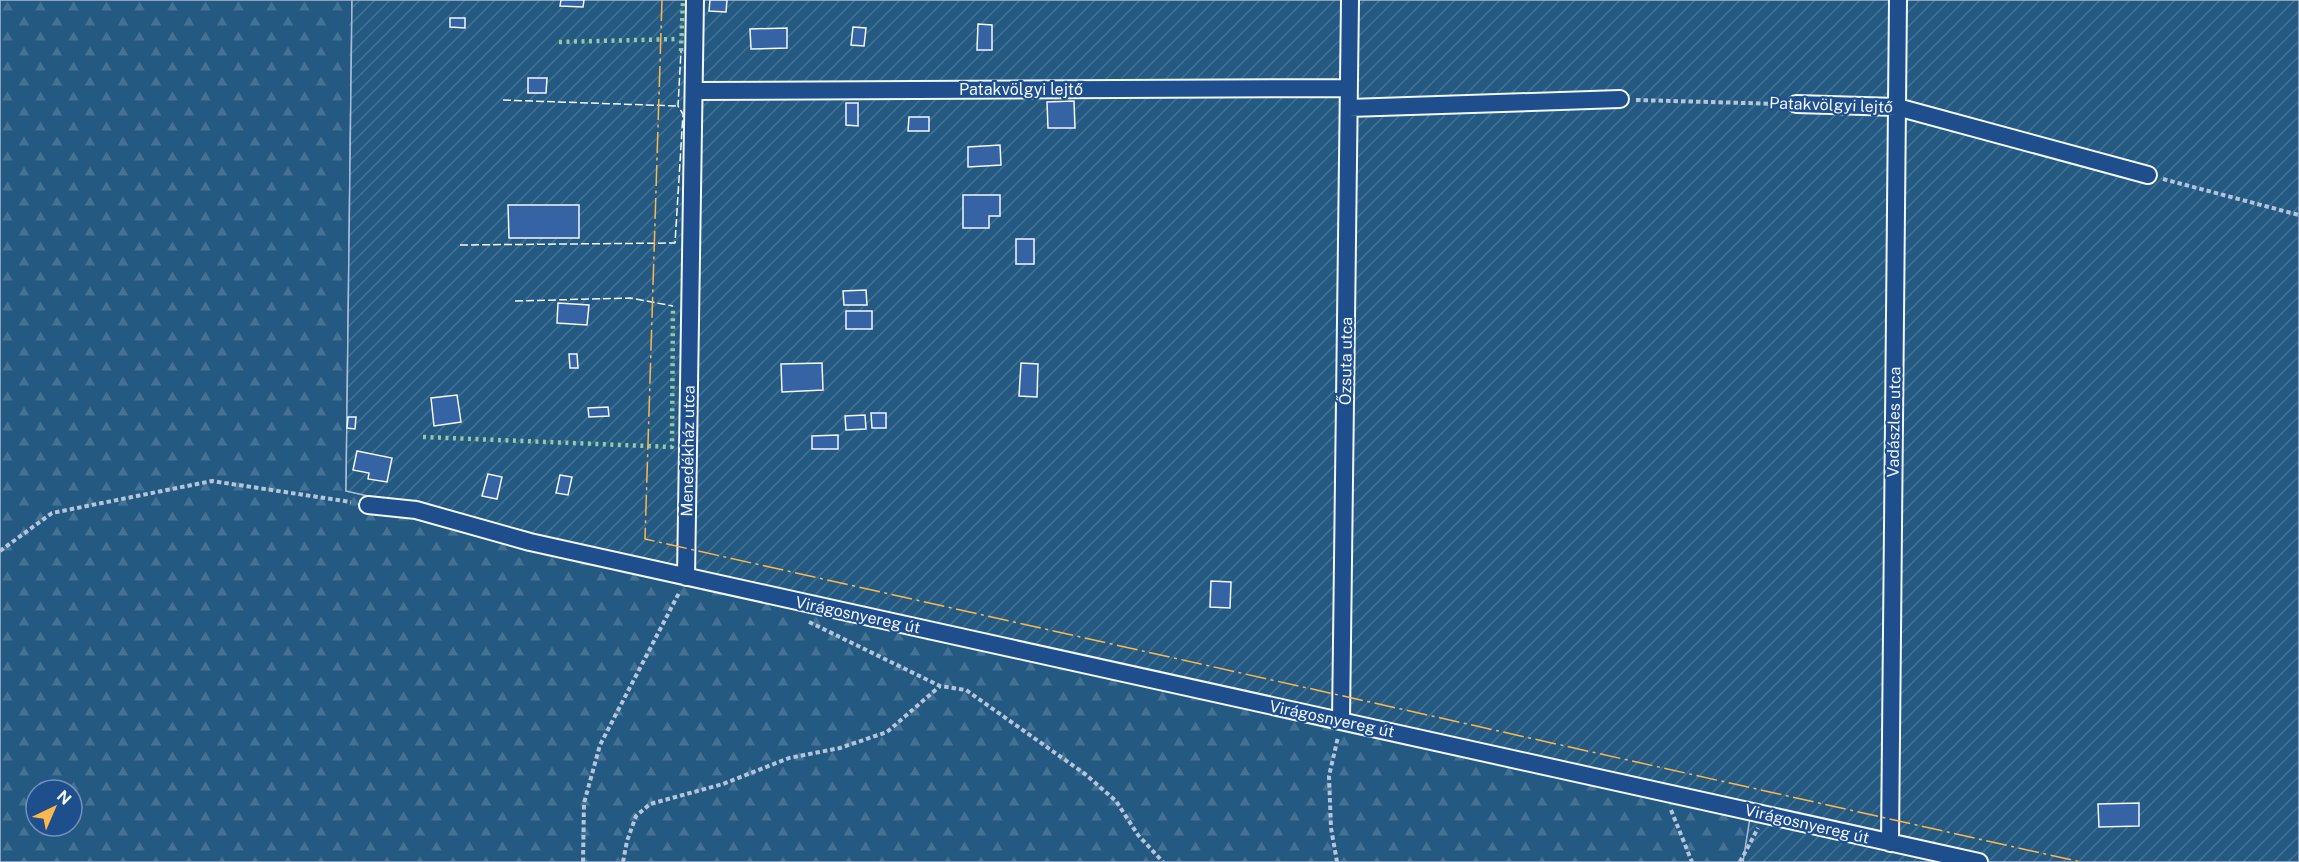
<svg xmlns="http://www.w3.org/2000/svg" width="2299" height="862" viewBox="0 0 2299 862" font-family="'Public Sans',sans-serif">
  <defs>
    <pattern id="forest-firs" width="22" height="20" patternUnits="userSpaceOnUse" patternTransform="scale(1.5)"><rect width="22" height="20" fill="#245a82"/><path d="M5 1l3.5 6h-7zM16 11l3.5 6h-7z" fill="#447295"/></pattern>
    <pattern id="garden-furrows" width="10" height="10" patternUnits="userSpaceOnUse" patternTransform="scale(1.5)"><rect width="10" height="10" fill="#245a82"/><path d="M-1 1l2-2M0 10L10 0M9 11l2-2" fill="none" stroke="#447295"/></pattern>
  </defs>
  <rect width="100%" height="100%" fill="#1f4e8c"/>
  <path fill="url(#forest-firs)" stroke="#a8bbd7" stroke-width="1.5" fill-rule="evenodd" d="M0,0h352l-6,491 1406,320 -9,51h-1743zM36,790h36v36h-36z"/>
  <path fill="url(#garden-furrows)" stroke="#a8bbd7" stroke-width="1.5" d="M352,0h1947v862h-556l8,-51 -1405,-320z"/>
  <path fill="#3563a3" stroke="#f2f6ff" stroke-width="1.5" d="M561,0h23l-1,7 -23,-1z
    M710,0h17l-1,12 -17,-1z
    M450,18h15v10l-15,-1z
    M978,24l14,1v25h-15z
    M853,27l13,1 -2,18 -13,-1z
    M787,28v20l-36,1 -1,-20z
    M528,78h19l-1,15h-18z
    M1074,101l1,27h-27l-1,-26z
    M846,103h12v23l-12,-1z
    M909,117h20v14h-21z
    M1000,145l1,20 -33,2v-20z
    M963,195h37v21h-11v12h-26z
    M508,205h71v33h-70z
    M1016,239h18v25h-18z
    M866,290l1,15h-23l-1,-14z
    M558,303l31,2 -2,20 -30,-2z
    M846,311h26v18h-26z
    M569,354h8l1,14h-8z
    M822,363l1,27 -41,2 -1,-28z
    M1021,363l17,1 -1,33 -18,-1z
    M457,395l4,27 -27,4 -3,-28z
    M608,407l1,9 -20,1 -1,-9z
    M871,413h15v15h-14z
    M865,415l1,14 -20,1 -1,-14z
    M348,417h8l-1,12 -8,-1z
    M838,435v14h-26v-13z
    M357,451l35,7 -5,24 -19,-3 1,-6 -16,-3z
    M488,474l14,3 -5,22 -15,-3z
    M560,475l12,2 -4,18 -12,-2z
    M1211,581l20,1 -1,26 -20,-1z
    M2139,803v23l-40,1 -1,-23z"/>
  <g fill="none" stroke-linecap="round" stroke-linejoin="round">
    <g stroke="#f2f6ff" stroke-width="20">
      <path id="street" d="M694,91l655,-3
        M1796,104l101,3 251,68
        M1349,108l271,-9
        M368,505l48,5 114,32 1449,320
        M686,577l9,-577
        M1341,721l9,-721
        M1890,843l8,-843"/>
    </g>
    <path stroke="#b3c4dc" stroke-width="4" stroke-dasharray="4.5 3" stroke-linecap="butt" d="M1636,100l145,4
      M2163,179l136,36
      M0,551l52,-38 160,-32 139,21
      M809,622l131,64 26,4 119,84 31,27 22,34 25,27
      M1671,810l21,52
      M583,862l1,-59 16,-58 80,-154
      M623,862l4,-21 9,-25 14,-12 73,-20 66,-26 51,-10 47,-16 53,-46
      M1337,862l-6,-34 -2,-52 9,-39
      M1740,862l18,-34"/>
    <use href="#street" stroke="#1f4e8c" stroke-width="16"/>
    <path stroke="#97c8a6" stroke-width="4.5" stroke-dasharray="3 4.5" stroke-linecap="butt" d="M559,42l119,-3
      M681,51l2,-51
      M423,437l249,10 1,-141"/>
    <path stroke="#f2f6ff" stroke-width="1.5" stroke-dasharray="8 3" stroke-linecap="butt" d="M503,100l175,6
      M460,245l215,-2 8,-129 -5,-8 3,-55
      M515,301l115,-3 43,8"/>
    <path stroke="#ffb74d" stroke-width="1.5" stroke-dasharray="21 4.5 3 4.5" stroke-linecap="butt" d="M662,0l-17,539 1436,323"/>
  </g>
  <g text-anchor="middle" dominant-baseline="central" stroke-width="4.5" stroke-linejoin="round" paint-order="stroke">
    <g font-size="16" fill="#f2f6ff" stroke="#1f4e8c">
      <text x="1021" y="89">Patakvölgyi lejtő</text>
      <text transform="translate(1831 105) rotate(2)">Patakvölgyi lejtő</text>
      <text transform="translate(1346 361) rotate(-89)">Őzsuta utca</text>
      <text transform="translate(1894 422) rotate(-89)">Vadászles utca</text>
      <text transform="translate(688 451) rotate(-89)">Menedékház utca</text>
      <text transform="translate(858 615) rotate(12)">Virágosnyereg út</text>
      <text transform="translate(1332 719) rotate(12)">Virágosnyereg út</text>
      <text transform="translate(1807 824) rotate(13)">Virágosnyereg út</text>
    </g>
  </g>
  <g transform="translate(54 808) rotate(44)"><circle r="28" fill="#1f4e8c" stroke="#7391ba" stroke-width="1.5"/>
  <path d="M0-4.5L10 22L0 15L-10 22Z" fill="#ffb74d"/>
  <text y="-9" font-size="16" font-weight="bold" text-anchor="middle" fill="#f2f6ff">N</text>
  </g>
</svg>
